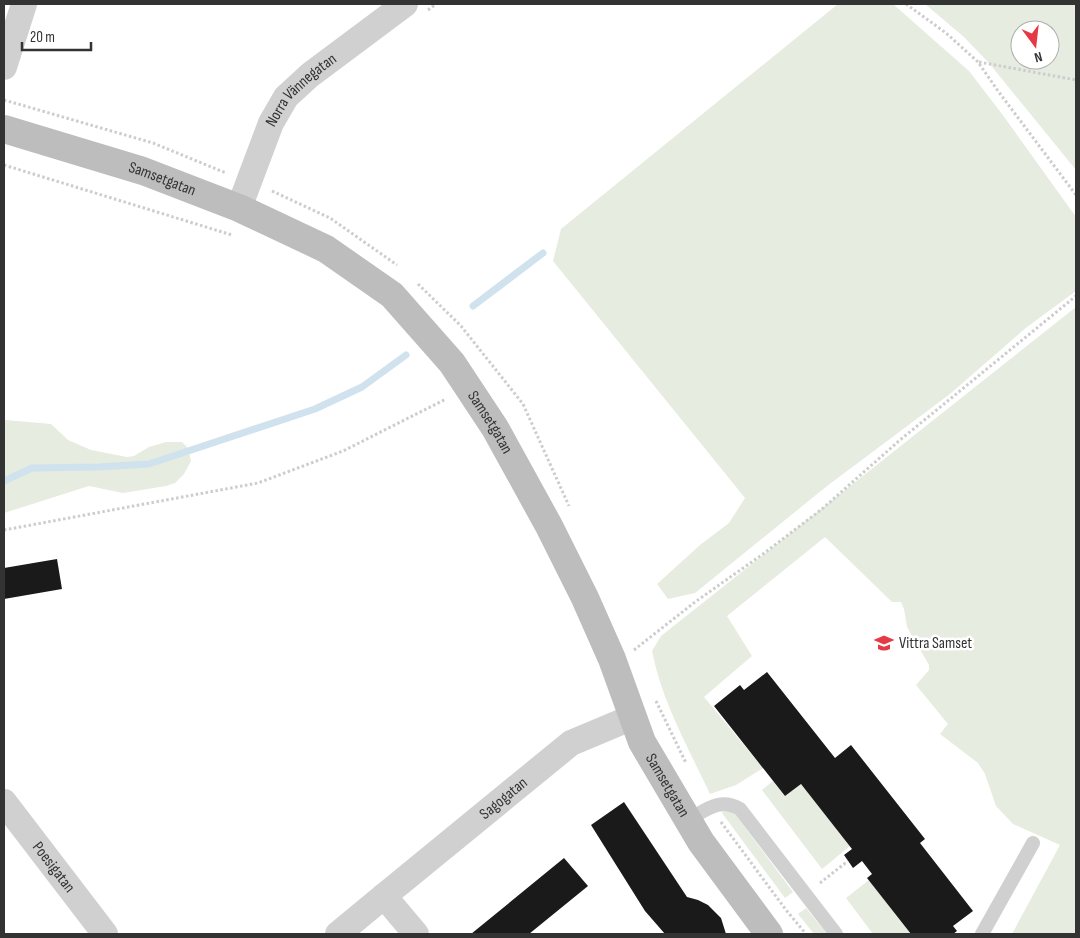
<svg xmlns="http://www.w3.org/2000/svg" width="1080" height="938" viewBox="0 0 1080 938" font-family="'Sofia Sans Condensed',sans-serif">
  <rect width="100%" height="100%" fill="#fff"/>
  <path fill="#e6ecdf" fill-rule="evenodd" d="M838,4h55l76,67 33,43 74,103v74l-49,36 -77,67 -123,92 -132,107 -27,6 -11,-15 43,-39 29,-22 16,-25 -192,-237 8,-32z
    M925,4h151v166l-88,-108 -24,-25zM1020,30h30v30h-30z
    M1076,307v627h-64l48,-89 -47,-21 -17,-18 -11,-32 -7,-11 -38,-29 8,-10 -32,-39 13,-15v-5l-22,-38 -3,-18 -3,-7h-9l-67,-65 -98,79 25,40 -48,41 59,71 -27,17 -26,9c-22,-47 -48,-92 -58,-143l9,-15z
    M5,420l46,4 17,16 23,10 36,7 7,-1 15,-9 17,-5h16l6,6 3,13 -7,13 -9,9 -9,3 -43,7 -34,-7 -85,27v-92z
    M773,781l12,15 16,-12 49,62 -28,23 -60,-79z
    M724,811l7,1 4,2 58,78 -8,6 -63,-85z
    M869,880l42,54h-38l-27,-36z
    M806,908l21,26h-13l-16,-20z"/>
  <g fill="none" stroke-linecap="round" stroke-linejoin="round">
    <path stroke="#cfe2ee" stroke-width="7" d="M473,306l70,-53
      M4,481l28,-13 66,-1 51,-3 166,-55 47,-22 44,-32"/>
  </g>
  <path fill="#1a1a1a" d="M57,559l5,30 -58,10v-31z
    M767,672l68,86 16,-13 74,94 -5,4 53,68 -20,15 4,5 -4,3h-42l-44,-56 5,-4 -10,-13 -9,7 -9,-13 8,-6 -51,-65 -16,12 -71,-90 26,-21 4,5z
    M624,802l63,95 11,3 10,5 13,13 5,16h-61l-20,-23 -54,-86z
    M564,858l24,28 -59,48h-58z"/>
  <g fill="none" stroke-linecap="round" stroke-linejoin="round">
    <path stroke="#cdcdcd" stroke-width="3" stroke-dasharray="2.5 2.5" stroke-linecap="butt" d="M906,4l40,29 32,29 20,29 78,104
      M428,10l8,-6
      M979,62l97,18
      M4,100l149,43 73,30
      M4,165l228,70
      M272,191l58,27 67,47
      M418,284l43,42 62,78 46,102
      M4,530l254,-47 85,-32 103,-52
      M634,650l61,-48 68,-48 59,-45 78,-69 176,-144
      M656,701l30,62
      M721,822l65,88 20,24
      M820,883l28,-22"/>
    <path stroke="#d0d0d0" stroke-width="14" d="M688,820c18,-10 32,-23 52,-11l96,125
      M982,934l51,-91"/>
    <g stroke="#d0d0d0" stroke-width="26">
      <path d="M4,67l20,-63"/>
      <path id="s1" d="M239,208l32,-85 15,-26 24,-22 95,-71"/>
      <path id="s2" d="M4,802l101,132"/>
      <path d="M338,934l46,-38"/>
      <path id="s3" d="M416,934l-32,-38 187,-153 62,-26"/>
    </g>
    <path stroke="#bdbdbd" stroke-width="28" id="s4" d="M4,129l139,42 96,37 87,41 66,46 60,68 43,65 54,98 36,72 27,61 30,83 59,100 68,92"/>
  </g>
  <defs>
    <g id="school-bare" transform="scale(1.5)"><path d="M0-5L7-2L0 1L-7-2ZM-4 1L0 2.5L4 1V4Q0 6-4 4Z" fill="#e63946" stroke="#fff" stroke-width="2.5" paint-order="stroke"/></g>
  </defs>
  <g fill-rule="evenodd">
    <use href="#school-bare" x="884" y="643"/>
  </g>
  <g text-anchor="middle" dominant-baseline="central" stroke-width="5" stroke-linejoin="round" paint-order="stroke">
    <g font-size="16" fill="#333" stroke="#fff">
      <text stroke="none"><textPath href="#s1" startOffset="136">Norra Vännegatan</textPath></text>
      <text stroke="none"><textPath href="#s4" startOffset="166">Samsetgatan</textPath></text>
      <text stroke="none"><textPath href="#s4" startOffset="586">Samsetgatan</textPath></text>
      <text stroke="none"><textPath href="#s4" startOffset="991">Samsetgatan</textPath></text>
      <text stroke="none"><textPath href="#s3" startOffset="204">Sagogatan</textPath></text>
      <text stroke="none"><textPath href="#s2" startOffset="82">Poesigatan</textPath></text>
    </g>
    <g font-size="16" fill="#333" stroke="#fff" text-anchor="start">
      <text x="899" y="643">Vittra Samset</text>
    </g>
  </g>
  <rect width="1080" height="938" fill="none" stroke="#333333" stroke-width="10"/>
  <g transform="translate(1035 45) rotate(165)"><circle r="24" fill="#ffffff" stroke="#adadad"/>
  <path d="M0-4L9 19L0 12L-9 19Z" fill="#e63946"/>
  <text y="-8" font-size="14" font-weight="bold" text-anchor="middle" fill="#333333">N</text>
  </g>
  <path d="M22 42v8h69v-8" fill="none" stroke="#333333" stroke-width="2.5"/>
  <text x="30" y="42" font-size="15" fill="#333333" stroke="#ffffff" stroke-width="4" paint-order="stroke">20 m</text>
</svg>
